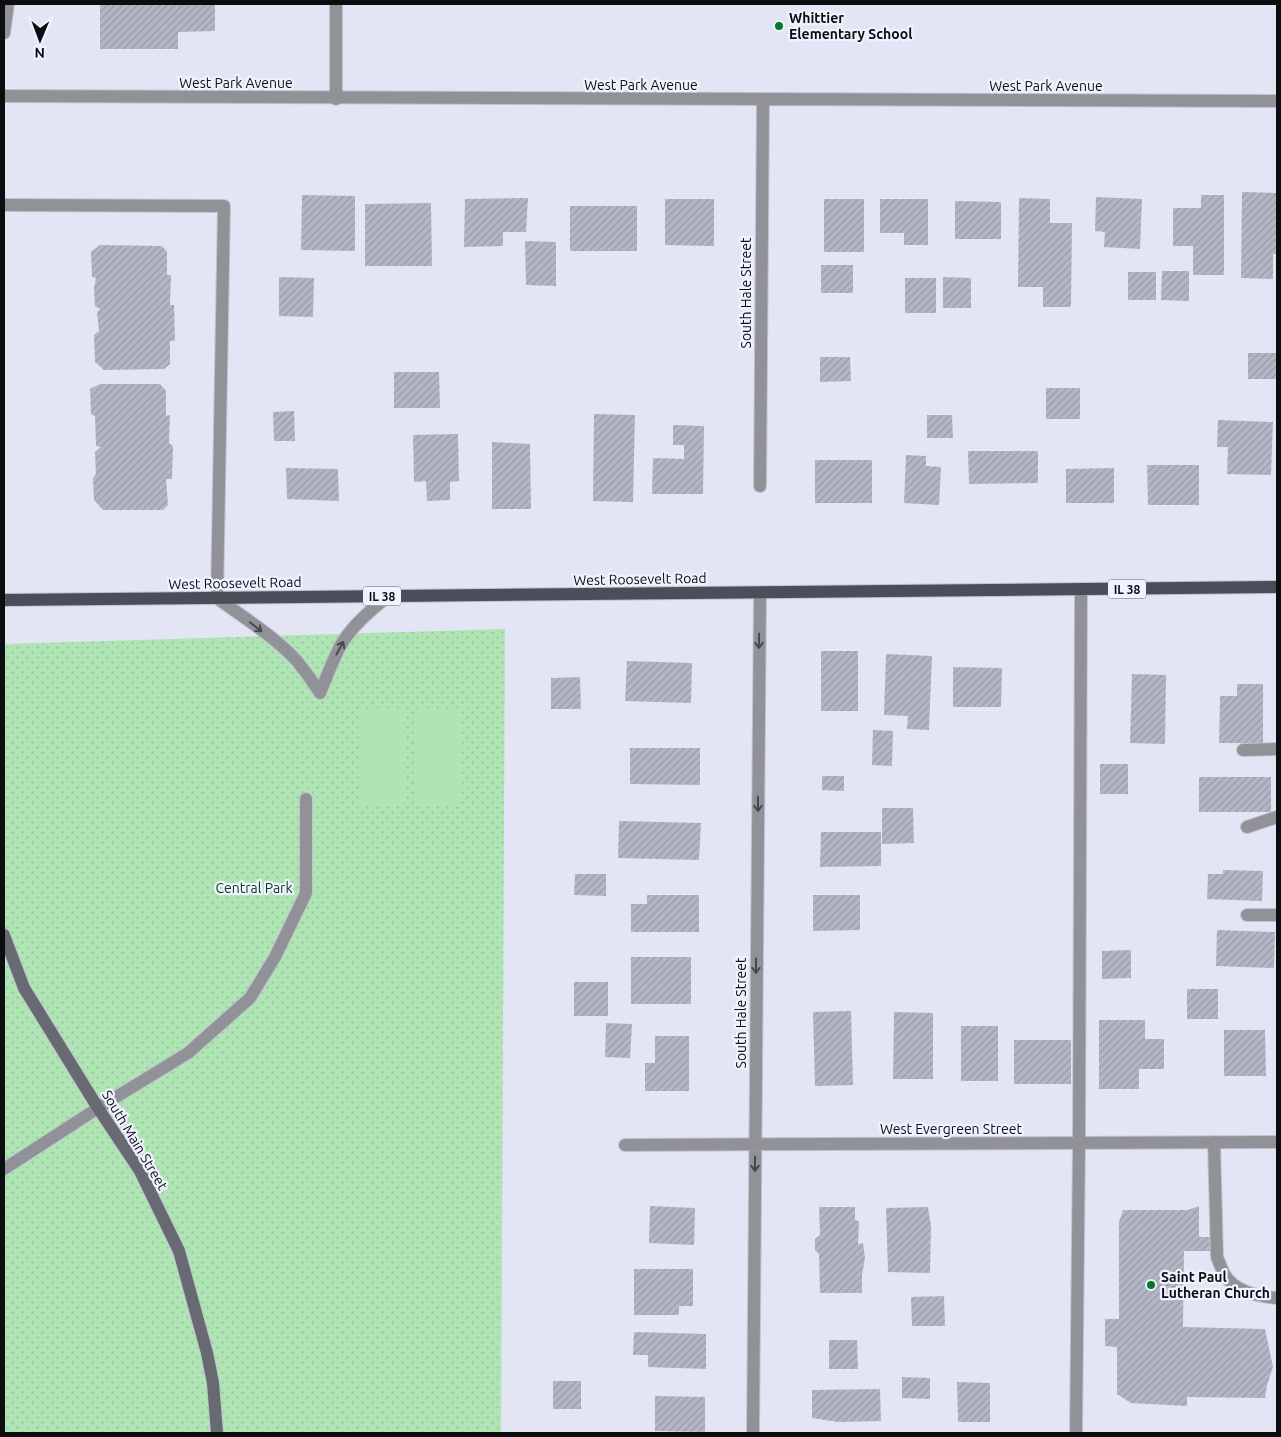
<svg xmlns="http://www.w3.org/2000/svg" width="1281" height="1437" viewBox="0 0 1281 1437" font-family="Ubuntu,sans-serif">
  <defs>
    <pattern id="green-dots" width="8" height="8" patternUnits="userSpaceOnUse" patternTransform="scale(1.25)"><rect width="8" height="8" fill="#afe5b4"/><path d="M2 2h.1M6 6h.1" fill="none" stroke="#95c39a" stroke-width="1.8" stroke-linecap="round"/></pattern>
    <pattern id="building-hatch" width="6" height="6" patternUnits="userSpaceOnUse" patternTransform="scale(1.25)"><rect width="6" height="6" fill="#b3b6c4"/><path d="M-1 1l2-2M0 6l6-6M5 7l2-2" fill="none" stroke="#999ba7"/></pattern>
  </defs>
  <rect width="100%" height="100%" fill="#e3e5f4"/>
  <path fill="url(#green-dots)" d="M505,629l-4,804h-497v-789z"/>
  <path fill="#afe5b4" d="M403,708v98h-44v-97z
    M461,708v98h-45v-97z"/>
  <path fill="url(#building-hatch)" d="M100,4h115v27l-37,1v17h-78z
    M1242,192l35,1v61h-4v25l-32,-1z
    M302,195l53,1v55l-54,-1z
    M1201,195h23v80h-31v-29h-20v-38h28z
    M1096,197l46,2 -2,50 -36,-2 1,-15 -10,-1z
    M528,198l-2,34h-23v14l-39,1 1,-48z
    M1019,198l31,1v24h22l-1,84h-28v-20h-25z
    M665,199h49v47l-49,-1z
    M824,199h40v53h-40z
    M880,199h48v46h-24v-12h-24z
    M955,201l46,1v37h-46z
    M431,203l1,63h-67v-62z
    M570,206h67v45h-67z
    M525,241l31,1v44l-30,-1z
    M100,245l62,1 5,6v23h4l-1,30h4l1,36h-5v23l-6,5 -60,1 -9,-8 -1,-27 5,-4 -2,-19 3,-3 -5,-3 -1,-18 2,-10 -4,-1 -1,-25z
    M821,265h32v28h-32z
    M1162,271h27v30l-28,-1z
    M1128,272h28v28h-28z
    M279,277l35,1 -1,39 -34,-1z
    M943,277l28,1v30h-28z
    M905,278h31v35h-31z
    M1248,353h29v26h-29z
    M820,357h30l1,24 -31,1z
    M394,372h45l1,36h-46z
    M100,384h60l6,7v25l4,-1 -1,28 4,3 -1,33h-6l2,26 -5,5h-60l-9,-10 -1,-22 3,-4 -1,-22 6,-5 -5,-1 -1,-30 -4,-2 -1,-25z
    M1046,388h34v31h-34z
    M294,411l1,30h-21l-1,-29z
    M594,414l41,1 -2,87 -40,-1z
    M927,415h25l1,23h-26z
    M1218,420l55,2 -2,53 -44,-1 1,-27h-11z
    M673,425l31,1 -1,68h-51l1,-36 31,1v-14h-11z
    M458,434l1,47 -9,1v18l-23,1 -1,-20 -12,1 -1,-47z
    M492,442l38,2 1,65h-39z
    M968,451h70v32l-69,1z
    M906,455l20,1v10l15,1 -2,38 -35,-2z
    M815,460h57v43h-57z
    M1147,465h52v40h-51z
    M286,468l52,1 1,32 -52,-2z
    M1114,468v35h-48v-34z
    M821,651h37v60h-37z
    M886,654l46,2 -3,74 -22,-1 1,-13 -24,-1z
    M627,661l65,2 -1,40 -66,-2z
    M953,667l49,1 -1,39h-48z
    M1132,674l34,1 -1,69 -35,-1z
    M580,677l1,32h-30v-31z
    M1237,684h26v59h-44l1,-47h17z
    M873,730l20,1 -1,35 -20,-1z
    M630,748h70v37l-70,-1z
    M1100,764h28v30h-28z
    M822,776h22v15l-22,-1z
    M1199,777h72v35h-72z
    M882,808h31l1,35 -32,1z
    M619,821l82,2 -2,37 -81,-2z
    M821,832h60v34l-61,1z
    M1223,870l40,1 -1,30 -55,-2 1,-25h15z
    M575,874h31v22l-32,-1z
    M647,895h52v37h-68v-28h16z
    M813,895h47v35l-47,1z
    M1217,930l58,2 -1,36 -58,-2z
    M1131,950v28l-29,1v-28z
    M631,957h60v47h-60z
    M574,982h34v34h-34z
    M1187,989h31v30h-31z
    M851,1011l2,74 -38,1 -2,-74z
    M894,1012l39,1v66h-40z
    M1099,1020h46v19h19v30h-25v20h-40z
    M606,1023l26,1 -2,34 -25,-1z
    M961,1026h37v55h-37z
    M1224,1030h41l1,46h-42z
    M655,1036h34v55h-44v-28h10z
    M1014,1040h57v44h-57z
    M650,1206l45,2 -1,37 -45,-2z
    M1199,1206v31h12v14h-27l-1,76 82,2 8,38 -6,18 -2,13 -78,-1v9l-56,-3 -14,-9v-47l-12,-1v-27h14v-97l4,-12h65z
    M819,1207h36v13l4,1 -1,23 5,-1 2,15 -3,17v18h-42l-1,-39 -4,-4v-11l5,-4z
    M928,1207l3,19 -1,47 -42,-1 -2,-64z
    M634,1269h59v37h-14v9h-45z
    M944,1296l1,30h-33l-1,-29z
    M634,1332l72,2v35l-58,-2v-12h-15z
    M829,1340h28l1,29h-29z
    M902,1377l28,1v21l-28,-1z
    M553,1381h28v28h-28z
    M957,1382l33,1v39h-32z
    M880,1389l1,32 -43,1 -26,-4v-28z
    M655,1396l50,1v35l-50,-1z"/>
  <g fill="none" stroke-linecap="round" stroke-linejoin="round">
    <g stroke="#c1c2d0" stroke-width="14">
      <path id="lane" d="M336,99v-95
        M4,205l220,1 -7,392c26,19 58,39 80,63 8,10 16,21 23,32
        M320,693c7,-17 13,-34 22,-50 12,-19 29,-33 46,-47
        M1243,750l34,-1
        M1247,827l30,-10
        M1247,915h30
        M98,1108l90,-55 62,-55 25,-41 31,-64v-94
        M1214,1142l3,115c2,5 4,10 6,15 10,20 34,24 54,26
        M1076,1433l3,-290 2,-554"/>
    </g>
    <g stroke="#c1c2d0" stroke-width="14">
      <path id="street" d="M4,33l4,-29
        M4,96l1273,5
        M760,486l3,-386
        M625,1145l652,-3
        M4,1169l94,-61
        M753,1433l7,-840"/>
    </g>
    <g stroke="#c1c2d0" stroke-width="14">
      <path id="secondary" d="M4,935l20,53 74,120 42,63 39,80 28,102 6,30 4,50"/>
    </g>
    <g stroke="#c1c2d0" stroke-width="14">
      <path id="primary" d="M4,600l1273,-13"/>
    </g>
    <use href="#lane" stroke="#909298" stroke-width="12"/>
    <use href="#street" stroke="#909298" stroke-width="12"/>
    <use href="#secondary" stroke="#686a72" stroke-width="12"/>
    <use href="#primary" stroke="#4b4d58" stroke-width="12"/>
  </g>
  <defs><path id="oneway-shaft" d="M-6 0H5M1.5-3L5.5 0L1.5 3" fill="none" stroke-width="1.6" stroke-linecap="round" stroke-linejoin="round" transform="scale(1.25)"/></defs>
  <g stroke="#47494e">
    <use href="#oneway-shaft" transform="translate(256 627) rotate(38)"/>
    <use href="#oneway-shaft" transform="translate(759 641) rotate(91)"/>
    <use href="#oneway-shaft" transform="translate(340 648) rotate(-61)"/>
    <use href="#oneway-shaft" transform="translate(758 804) rotate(90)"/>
    <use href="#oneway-shaft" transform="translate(756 966) rotate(90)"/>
    <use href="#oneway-shaft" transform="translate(755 1164) rotate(90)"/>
  </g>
  <g fill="#087629" stroke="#f0f3ff" stroke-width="2">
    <circle cx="779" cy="26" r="5"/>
    <circle cx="1151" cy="1285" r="5"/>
  </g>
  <g text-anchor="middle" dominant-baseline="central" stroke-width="4.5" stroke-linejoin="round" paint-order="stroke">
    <g fill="#f0f3ff" stroke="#505258" stroke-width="1">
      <rect x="1108" y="579.5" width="38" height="19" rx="4"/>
      <rect x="363" y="586.5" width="38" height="19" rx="4"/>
    </g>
    <g font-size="12" font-weight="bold" fill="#0c0d11">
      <text x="1127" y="589">IL 38</text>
      <text x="382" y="596">IL 38</text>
    </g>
    <g font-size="14" font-weight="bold" fill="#0c0d11" stroke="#f0f3ff" text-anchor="start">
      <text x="789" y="18">Whittier<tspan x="789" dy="16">Elementary School</tspan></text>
      <text x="1161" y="1277">Saint Paul<tspan x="1161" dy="16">Lutheran Church</tspan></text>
    </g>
    <g font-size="14" fill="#0c0d11" stroke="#f0f3ff">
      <text x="236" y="83">West Park Avenue</text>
      <text x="641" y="85">West Park Avenue</text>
      <text x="1046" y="86">West Park Avenue</text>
      <text transform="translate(746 293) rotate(-90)">South Hale Street</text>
      <text transform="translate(640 579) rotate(-1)">West Roosevelt Road</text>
      <text transform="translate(235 583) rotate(-1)">West Roosevelt Road</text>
      <text transform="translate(741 1013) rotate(-90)">South Hale Street</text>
      <text x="951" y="1129">West Evergreen Street</text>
      <text transform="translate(135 1140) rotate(59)">South Main Street</text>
    </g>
    <g font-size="14" fill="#0c3915" stroke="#f0f3ff">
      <text x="254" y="888">Central Park</text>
    </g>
  </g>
  <rect width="1281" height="1437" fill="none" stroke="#0c0d11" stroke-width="10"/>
  <g transform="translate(40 40) rotate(181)" stroke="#f0f3ff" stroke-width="4" paint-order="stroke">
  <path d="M0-4L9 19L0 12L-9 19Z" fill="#0c0d11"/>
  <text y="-8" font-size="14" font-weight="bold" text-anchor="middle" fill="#0c0d11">N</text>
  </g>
</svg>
